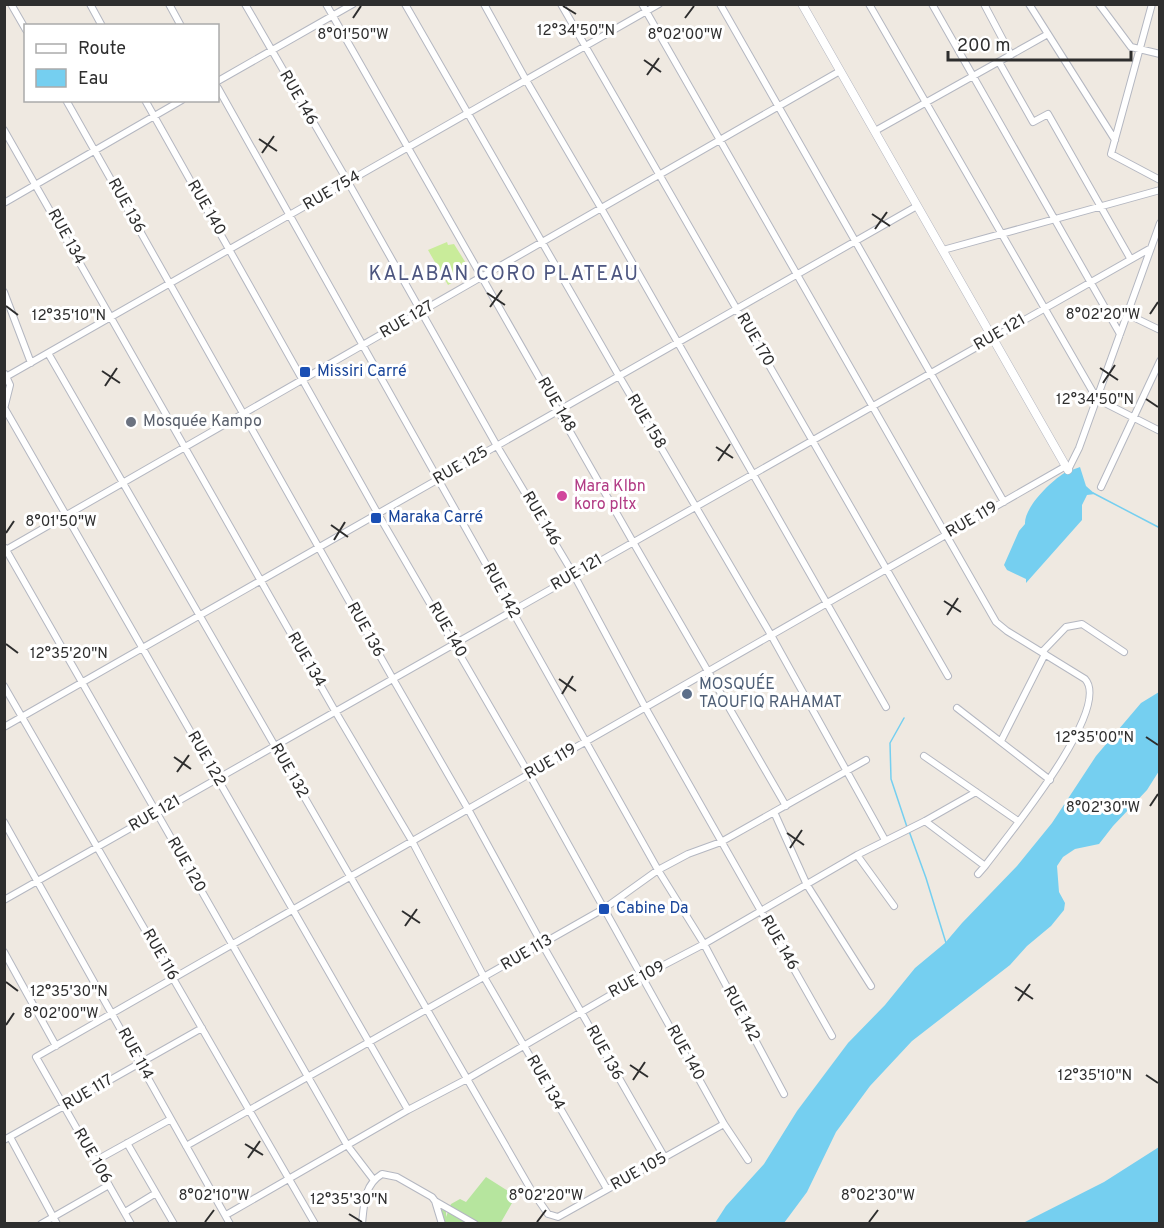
<svg xmlns="http://www.w3.org/2000/svg" width="1164" height="1228" viewBox="0 0 1164 1228" font-family="Overpass,sans-serif">
  <rect width="100%" height="100%" fill="#efe9e1"/>
  <path fill="#b6e59e" d="M486,1177l30,19 -16,28 -57,-1 -5,-15 3,-3 5,2v10l5,-13 9,-5 6,3z"/>
  <path fill="#c9ec9a" d="M447,242l1,3 6,-1 15,24 -2,6 -19,11 -20,-35z"/>
  <path fill="#75cff0" d="M1080,467l6,19 9,8 -8,1 -5,10v15l-56,63v-4l-19,-9 -3,-5 15,-34 6,-7c-1,-17 27,-44 41,-52 4,-2 10,-3 14,-5z
    M1159,692v79l-12,19 -34,36 -14,18 -24,5 -12,8 -6,9 2,26 6,11 -1,7 -13,16 -24,20 -17,19 -98,76 -42,45 -34,46 -29,60 -23,31h-69l11,-17 38,-42 33,-53 51,-68 37,-38 30,-37 30,-25 17,-20 55,-57 35,-43 44,-67 45,-53z
    M1159,1147v76h-136l81,-41z"/>
  <g fill="none" stroke-linecap="round" stroke-linejoin="round">
    <path stroke="#75cff0" stroke-width="1.5" d="M1093,493l67,35
      M904,718l-14,25 1,36 16,48
      M909,831l17,47 20,65"/>
    <g stroke="#b4b7c1" stroke-width="8">
      <path id="minor" d="M11,4l15,26
        M90,4l12,22
        M169,4l12,22
        M245,4l103,178 149,264 77,129 71,132 187,329
        M326,4l307,538 153,264
        M405,4l214,372 152,259 114,205
        M484,4l42,76 75,128 285,499
        M561,4l387,672
        M642,4l354,618 11,9 78,48c28,30 -80,160 -100,187l-60,-45
        M720,4l284,498
        M869,4l228,395 63,32
        M932,4l188,330
        M984,4l27,51
        M1029,4l86,136
        M1099,4l32,43 29,7
        M1152,4l-41,150 49,26
        M999,62l34,60 15,-8 82,144
        M218,81l135,-77
        M218,88l440,782 46,74 80,150
        M66,100l327,579 75,130 74,135 123,214
        M145,100l233,414 151,260 195,350 24,36
        M4,130l331,581 77,130 72,136 123,212
        M875,131l173,-97
        M4,203l178,-103
        M943,250l217,-60
        M4,292l27,71
        M1127,314l33,16
        M48,353l482,835 18,26 10,3 166,-93
        M4,378l655,-374
        M4,409l6,-24 -5,-11
        M5,409l403,701
        M1068,470l11,-22 81,-225
        M1101,487l59,-126
        M5,548l342,597 26,34
        M4,551l836,-480
        M1042,652l24,-25 16,-3 42,28
        M4,686l311,538
        M957,708l93,72
        M4,727l913,-521
        M1001,741l44,-87
        M924,756l94,65
        M774,812l33,73 64,101
        M4,822l226,402
        M857,855l37,51
        M978,874l7,-8
        M4,900l1147,-652
        M4,952l52,94
        M10,1137l47,87
        M4,1140l198,-112
        M127,1143l47,81
        M186,1146l419,-238 53,-38 30,-16 33,-12 145,-82
        M95,1161l76,-42
        M435,1201l40,23
        M125,1212l31,-19
        M226,1215l182,-105 59,-31 176,-103 61,-32 153,-89 68,-34 51,-29
        M41,1224l68,-39
        M131,1224l-95,-167 1030,-591
        M362,1224c2,-20 2,-39 20,-50l15,3 35,20 3,4 7,23"/>
    </g>
    <g stroke="#b4b7c1" stroke-width="9">
      <path id="tertiary" d="M802,4l266,466"/>
    </g>
    <use href="#minor" stroke="#fff" stroke-width="6"/>
    <use href="#tertiary" stroke="#fff" stroke-width="8"/>
  </g>
  <path fill="none" stroke="#2e2e2e" stroke-width="2" d="M563,6l13,8M353,18l8,-12M685,18l9,-12M644,60l17,12M647,75l12,-17M259,139l18,12M262,153l12,-17M872,214l18,12M875,229l12,-17M487,293l18,12M6,306l12,9M490,307l12,-17M1150,314l8,-12M1100,368l18,12M102,371l18,12M1103,383l12,-18M105,386l12,-18M1146,399l12,8M716,447l17,11M718,461l12,-17M331,525l17,12M6,533l8,-12M334,540l11,-18M944,601l17,11M947,615l11,-17M6,644l12,9M559,679l17,12M562,694l11,-18M1146,737l12,8M174,757l17,12M177,772l12,-17M1150,806l8,-12M787,833l17,12M790,848l12,-18M402,911l18,12M405,926l12,-17M6,982l12,9M1015,987l18,12M1018,1001l12,-17M6,1025l8,-12M630,1065l18,12M1146,1075l12,8M633,1080l12,-18M245,1144l18,11M248,1158l12,-17M349,1214l13,8M205,1222l9,-12M537,1222l9,-12M869,1222l9,-12"/>
  <g fill="#1a4fb4" stroke="#fff" stroke-width="2">
    <rect x="299" y="366" width="12" height="12" rx="3"/>
    <rect x="370" y="512" width="12" height="12" rx="3"/>
    <rect x="598" y="903" width="12" height="12" rx="3"/>
  </g>
  <circle fill="#6b7280" stroke="#fff" stroke-width="2" cx="131" cy="422" r="6"/>
  <circle fill="#d1479c" stroke="#fff" stroke-width="2" cx="562" cy="496" r="6"/>
  <circle fill="#5c6f8a" stroke="#fff" stroke-width="2" cx="687" cy="694" r="6"/>
  <g text-anchor="middle" dominant-baseline="central" stroke-width="6" stroke-linejoin="round" paint-order="stroke">
    <g font-size="16" fill="#2e2e2e" stroke="#fff">
      <text transform="translate(298 98) rotate(60)">RUE 146</text>
      <text transform="translate(332 191) rotate(-30)">RUE 754</text>
      <text transform="translate(126 206) rotate(61)">RUE 136</text>
      <text transform="translate(206 208) rotate(60)">RUE 140</text>
      <text transform="translate(66 237) rotate(61)">RUE 134</text>
      <text transform="translate(407 320) rotate(-30)">RUE 127</text>
      <text transform="translate(1000 333) rotate(-30)">RUE 121</text>
      <text transform="translate(755 340) rotate(60)">RUE 170</text>
      <text transform="translate(556 405) rotate(60)">RUE 148</text>
      <text transform="translate(646 422) rotate(59)">RUE 158</text>
      <text transform="translate(461 466) rotate(-30)">RUE 125</text>
      <text transform="translate(541 519) rotate(59)">RUE 146</text>
      <text transform="translate(972 520) rotate(-30)">RUE 119</text>
      <text transform="translate(577 573) rotate(-30)">RUE 121</text>
      <text transform="translate(501 591) rotate(61)">RUE 142</text>
      <text transform="translate(365 630) rotate(61)">RUE 136</text>
      <text transform="translate(447 630) rotate(60)">RUE 140</text>
      <text transform="translate(306 660) rotate(60)">RUE 134</text>
      <text transform="translate(206 759) rotate(60)">RUE 122</text>
      <text transform="translate(551 762) rotate(-30)">RUE 119</text>
      <text transform="translate(289 771) rotate(60)">RUE 132</text>
      <text transform="translate(155 814) rotate(-30)">RUE 121</text>
      <text transform="translate(186 865) rotate(60)">RUE 120</text>
      <text transform="translate(779 943) rotate(60)">RUE 146</text>
      <text transform="translate(527 953) rotate(-30)">RUE 113</text>
      <text transform="translate(160 955) rotate(60)">RUE 116</text>
      <text transform="translate(637 980) rotate(-28)">RUE 109</text>
      <text transform="translate(741 1014) rotate(62)">RUE 142</text>
      <text transform="translate(604 1053) rotate(61)">RUE 136</text>
      <text transform="translate(685 1053) rotate(61)">RUE 140</text>
      <text transform="translate(135 1054) rotate(61)">RUE 114</text>
      <text transform="translate(545 1083) rotate(60)">RUE 134</text>
      <text transform="translate(88 1093) rotate(-30)">RUE 117</text>
      <text transform="translate(92 1156) rotate(60)">RUE 106</text>
      <text transform="translate(639 1172) rotate(-29)">RUE 105</text>
    </g>
    <g font-size="16" fill="#164399" stroke="#fff" text-anchor="start">
      <text x="317" y="372">Missiri Carré</text>
      <text x="388" y="518">Maraka Carré</text>
      <text x="616" y="909">Cabine Da</text>
    </g>
    <g font-size="16" fill="#5b616d" stroke="#fff" text-anchor="start">
      <text x="143" y="422">Mosquée Kampo</text>
    </g>
    <g font-size="16" fill="#b23c85" stroke="#fff" text-anchor="start">
      <text x="574" y="487">Mara Klbn<tspan x="574" dy="18">koro pltx</tspan></text>
    </g>
    <g font-size="16" fill="#4e5e75" stroke="#fff" text-anchor="start">
      <text x="699" y="685">MOSQUÉE<tspan x="699" dy="18">TAOUFIQ RAHAMAT</tspan></text>
    </g>
    <g font-size="20" letter-spacing="1.5" fill="#4d5680" stroke="#fff">
      <text x="504" y="275">KALABAN CORO PLATEAU</text>
    </g>
  </g>
  <g font-size="15" text-anchor="middle" fill="#2e2e2e" stroke="#fff" stroke-width="6" stroke-linejoin="round" paint-order="stroke">
    <text x="576" y="35">12°34'50"N</text>
    <text x="353" y="39">8°01'50"W</text>
    <text x="685" y="39">8°02'00"W</text>
    <text x="1103" y="319">8°02'20"W</text>
    <text x="69" y="320">12°35'10"N</text>
    <text x="1095" y="404">12°34'50"N</text>
    <text x="61" y="526">8°01'50"W</text>
    <text x="69" y="658">12°35'20"N</text>
    <text x="1095" y="742">12°35'00"N</text>
    <text x="1103" y="812">8°02'30"W</text>
    <text x="69" y="996">12°35'30"N</text>
    <text x="61" y="1018">8°02'00"W</text>
    <text x="1095" y="1080">12°35'10"N</text>
    <text x="214" y="1200">8°02'10"W</text>
    <text x="546" y="1200">8°02'20"W</text>
    <text x="878" y="1200">8°02'30"W</text>
    <text x="349" y="1204">12°35'30"N</text>
  </g>
  <rect width="1164" height="1228" fill="none" stroke="#2e2e2e" stroke-width="12"/>
  <rect x="24" y="24" width="195" height="78" fill="#ffffff" stroke="#ababab" stroke-width="1.5"/>
  <rect x="36" y="44" width="30" height="9" fill="#ffffff" stroke="#ababab" stroke-width="1.5"/>
  <text x="78" y="54" font-size="18" fill="#2e2e2e">Route</text>
  <rect x="36" y="69" width="30" height="18" fill="#75cff0" stroke="#ababab" stroke-width="1.5"/>
  <text x="78" y="84" font-size="18" fill="#2e2e2e">Eau</text>
  <path d="M948 51v9h183v-9" fill="none" stroke="#2e2e2e" stroke-width="3"/>
  <text x="957" y="51" font-size="18" fill="#2e2e2e" stroke="#ffffff" stroke-width="4.5" paint-order="stroke">200 m</text>
</svg>
